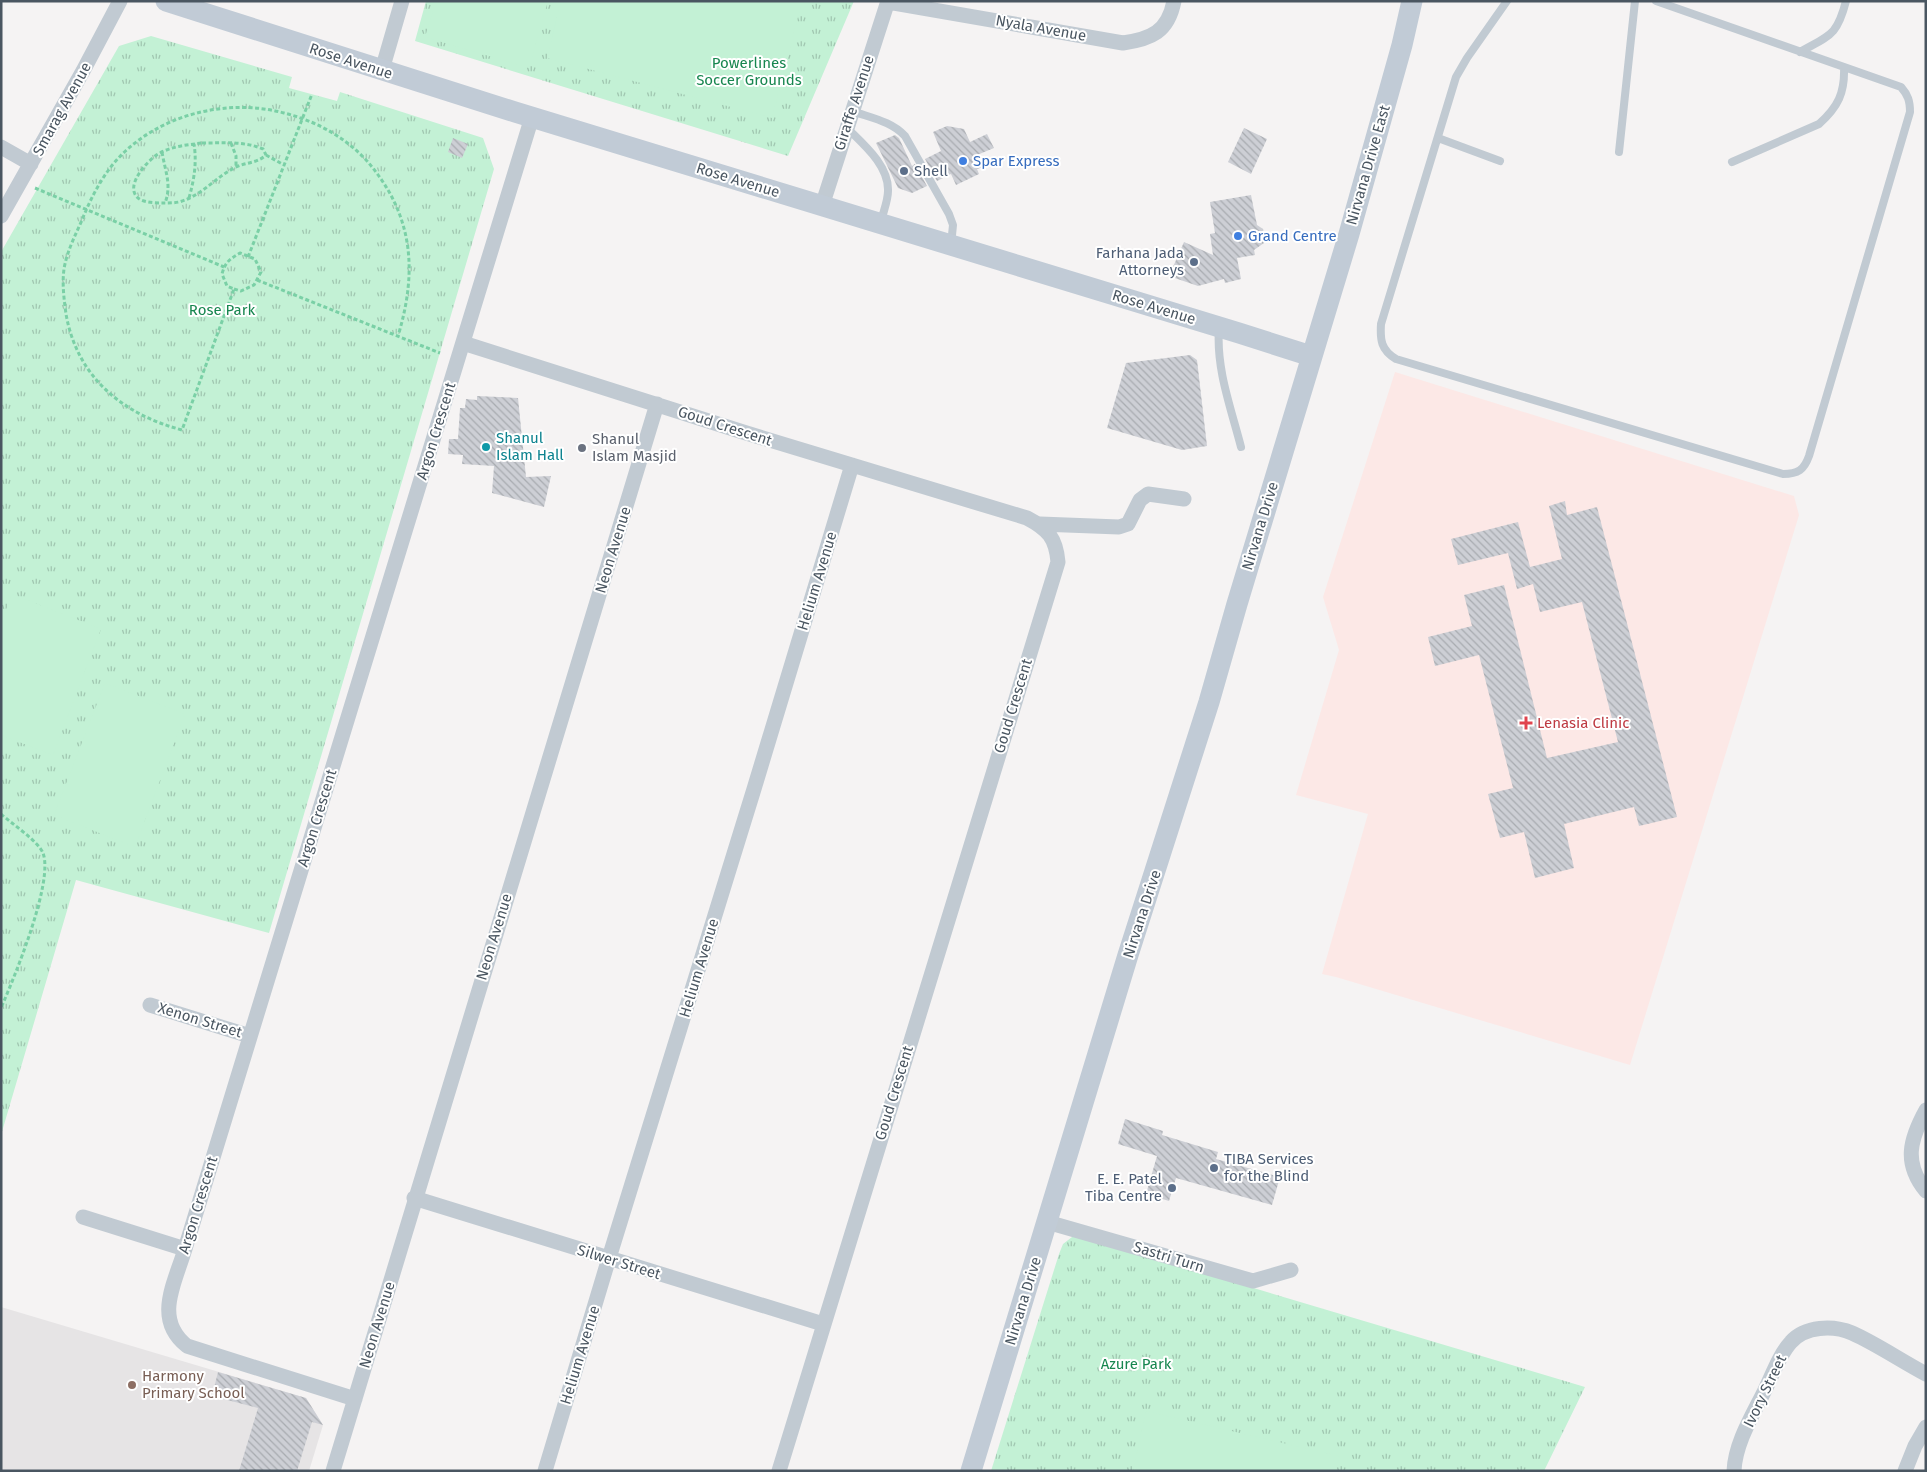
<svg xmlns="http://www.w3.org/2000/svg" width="1927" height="1472" viewBox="0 0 1927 1472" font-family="'Fira Sans',sans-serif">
  <defs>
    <pattern id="park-tufts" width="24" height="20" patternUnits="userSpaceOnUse" patternTransform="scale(1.25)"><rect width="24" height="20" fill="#c3f1d5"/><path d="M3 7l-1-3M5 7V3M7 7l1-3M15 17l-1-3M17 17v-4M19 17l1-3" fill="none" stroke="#a0c6b0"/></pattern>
    <pattern id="building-back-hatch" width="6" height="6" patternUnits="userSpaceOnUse" patternTransform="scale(1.25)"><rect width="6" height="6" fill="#cdcfd5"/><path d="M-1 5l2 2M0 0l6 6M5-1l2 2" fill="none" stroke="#a8abb0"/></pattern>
  </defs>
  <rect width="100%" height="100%" fill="#f5f3f3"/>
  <path fill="#e6e4e5" d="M1,1307l305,91 17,27 -14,46h-308z"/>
  <path fill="#fce8e6" d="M1395,372l399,124 5,19 -169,550 -294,-88 -14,-3 46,-160 -72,-19 43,-145 -16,-53z"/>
  <path fill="url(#park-tufts)" d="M426,1h428l-66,155 -373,-115z
    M151,36l141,41 -3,11 48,13 3,-9 143,46 11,31 -225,764 -193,-53 -75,255v-883l118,-206z
    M1072,1237h11l502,150 -41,84h-553l68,-217 4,-10z"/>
  <path fill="#c3f1d5" d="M436,1h112l-19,67 -104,-31z
    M561,1h241l-30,117 -225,-60z
    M12,594l89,35 -48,126 -52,-20v-112z
    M105,683l80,31 -50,133 -81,-32z
    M1146,1411l193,45 -3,15h-203z"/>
  <path fill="url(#building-back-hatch)" d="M947,126l17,3 6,13 17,-8 7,14 -17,7 6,12 -6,2 2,5 -23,11 -5,-11 -14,7 -12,-22 16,-8 -8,-19z
    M1244,128l23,11 -16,35 -23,-12z
    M895,135l4,3 13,28 3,-2 12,22 -15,7 -14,-5 -22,-45z
    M453,138l15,6 -6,14 -14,-6z
    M1251,195l6,30 6,4 3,9 -2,5 -10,7 1,5 -18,3 4,21 -16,4 -1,-4 -26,7 -29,-10 15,-34 29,13 -3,-21 5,-1 -5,-31z
    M1190,355l7,5 10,86 -25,4 -75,-22 19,-65z
    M477,396l41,2 8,79 25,-1 -7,31 -52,-14 2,-27 -32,-2 1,-9 -15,-1 1,-15h9l2,-31h5l1,-9 11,1z
    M1565,501l2,14 30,-8 80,310 -38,9 -5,-19 -70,17 10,44 -39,10 -11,-46 -24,6 -12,-44 25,-6 -34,-133 -44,11 -7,-29 44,-11 -8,-31 40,-10 43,173 71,-16 -36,-140 -42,10 -7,-28 -16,5 -9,-36 -50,12 -7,-26 67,-17 12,45 32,-8 -13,-53z
    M1125,1119l38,12 -1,4 56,17 -2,7 64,18 -8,28 -96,-27 -7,23 -23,-7 11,-38 -39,-12z
    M218,1372l88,26 17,27 -11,-3 -15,49h-58l19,-63 -46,-12z"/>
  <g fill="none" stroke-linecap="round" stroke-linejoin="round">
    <path stroke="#7ad0a6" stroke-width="3" stroke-dasharray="4 2.5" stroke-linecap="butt" d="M202,143c21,0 42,-2 61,6l3,6c-10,9 -21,7 -32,13 -19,10 -33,28 -55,34 -5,1 -10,1 -15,1 -7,0 -16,0 -23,-3 -20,-11 6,-39 17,-46 14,-8 29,-9 44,-11z
      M231,143l5,13v11
      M162,152c3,19 10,33 3,51
      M266,155l18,10
      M35,188l189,79
      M189,198c5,-18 8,-35 5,-54
      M248,257l64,-163
      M257,280l183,73
      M234,289l7,2 13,-6 7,-13 -6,-13 -15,-6c-10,6 -15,9 -18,21l5,12 7,3 -52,141c-60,-16 -105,-53 -116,-116 -2,-15 -4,-30 -2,-45 3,-18 11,-33 18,-49 8,-20 18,-40 32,-57 40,-47 111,-66 170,-50 32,8 61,24 83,48 46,53 51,109 31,175
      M1,814c11,10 37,27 42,39 11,29 -29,125 -42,155"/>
    <path stroke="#c1cad2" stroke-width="8" d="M1507,1l-40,57 -11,19 -75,247c-1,16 0,26 15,35l387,115c15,0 21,-4 26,-18l101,-344c0,-11 -2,-17 -9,-25l-245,-86
      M1800,52c30,-17 37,-16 46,-51
      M852,111c19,7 39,10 53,25l44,78 4,11 -2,20
      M846,127c17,17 43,38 42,64 0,10 -5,21 -7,31
      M1438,138l62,23
      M1619,152l16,-151
      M1732,162l87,-38c19,-17 26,-31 25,-57
      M1219,329c-3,40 12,79 22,118"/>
    <path stroke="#c1cad2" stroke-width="15" d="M888,2l235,41c28,-4 45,-11 51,-42
      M382,70l20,-69
      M1,147l30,17
      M822,206l66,-205
      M1,216l82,-145 37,-70
      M463,343l280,89 284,86c21,11 29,20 31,44l-279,909
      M1040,524l79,3 9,-3 12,-24 8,-6 36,5
      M150,1005l100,31
      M1926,1110c-16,29 -23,53 0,81
      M414,1198l409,126
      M83,1217l102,32
      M1047,1222l206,59 38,-11
      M355,1399l-168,-53c-34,-27 -12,-63 -2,-97l347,-1132
      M333,1471l324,-1067
      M545,1471l64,-213 145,-469 98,-324
      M1734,1471c1,-27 18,-55 30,-79 8,-16 15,-37 27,-50 14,-16 42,-17 61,-9 23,10 51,29 74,41
      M1905,1471l10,-25 11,-19"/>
    <path stroke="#c1cbd6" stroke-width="21" d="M166,1l349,111 724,221 72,23
      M971,1471l157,-516 81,-253 28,-98 112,-370 53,-189 10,-44"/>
  </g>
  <g fill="#3f7fe0" stroke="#fff" stroke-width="2">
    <circle cx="963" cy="161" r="5"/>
    <circle cx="1238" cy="236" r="5"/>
  </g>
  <g fill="#5c6f8a" stroke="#fff" stroke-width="2">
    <circle cx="904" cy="171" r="5"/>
    <circle cx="1194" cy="262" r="5"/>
    <circle cx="1214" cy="1168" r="5"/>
    <circle cx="1172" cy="1188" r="5"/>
  </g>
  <circle fill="#0f9aa8" stroke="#fff" stroke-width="2" cx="486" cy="447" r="5"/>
  <circle fill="#6b7280" stroke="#fff" stroke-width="2" cx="582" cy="448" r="5"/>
  <path fill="#e0444e" stroke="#fff" stroke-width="2" d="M1523.5 715.5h5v5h5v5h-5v5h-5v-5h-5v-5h5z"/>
  <circle fill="#8d6e63" stroke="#fff" stroke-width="2" cx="132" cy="1385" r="5"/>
  <g text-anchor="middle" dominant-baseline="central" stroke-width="4" stroke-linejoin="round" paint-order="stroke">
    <g font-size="15" fill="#4a5661" stroke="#fff">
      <text transform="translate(1041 28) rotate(10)">Nyala Avenue</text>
      <text transform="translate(351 61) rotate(18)">Rose Avenue</text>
      <text transform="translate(854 103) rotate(-72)">Giraffe Avenue</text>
      <text transform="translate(62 109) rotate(-61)">Smarag Avenue</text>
      <text transform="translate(1368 165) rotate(-74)">Nirvana Drive East</text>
      <text transform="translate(738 180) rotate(17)">Rose Avenue</text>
      <text transform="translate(1154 307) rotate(17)">Rose Avenue</text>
      <text transform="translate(725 426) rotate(18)">Goud Crescent</text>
      <text transform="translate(436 431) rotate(-73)">Argon Crescent</text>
      <text transform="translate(1260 526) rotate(-73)">Nirvana Drive</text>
      <text transform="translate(613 550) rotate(-73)">Neon Avenue</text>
      <text transform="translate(817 581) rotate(-73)">Helium Avenue</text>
      <text transform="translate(1013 706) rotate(-73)">Goud Crescent</text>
      <text transform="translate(317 818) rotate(-73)">Argon Crescent</text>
      <text transform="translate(1142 914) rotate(-72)">Nirvana Drive</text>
      <text transform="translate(494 937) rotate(-73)">Neon Avenue</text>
      <text transform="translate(699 968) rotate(-73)">Helium Avenue</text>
      <text transform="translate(200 1020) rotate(17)">Xenon Street</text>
      <text transform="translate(894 1093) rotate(-73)">Goud Crescent</text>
      <text transform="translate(198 1205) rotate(-73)">Argon Crescent</text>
      <text transform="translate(1169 1257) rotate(17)">Sastri Turn</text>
      <text transform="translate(619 1262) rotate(17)">Silwer Street</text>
      <text transform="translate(1023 1301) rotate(-73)">Nirvana Drive</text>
      <text transform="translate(377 1325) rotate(-73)">Neon Avenue</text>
      <text transform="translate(580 1355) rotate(-73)">Helium Avenue</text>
      <text transform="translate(1765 1391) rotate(-64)">Ivory Street</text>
    </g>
    <g font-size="15" fill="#17864f" stroke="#fff">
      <text x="749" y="63">Powerlines<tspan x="749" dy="17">Soccer Grounds</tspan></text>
      <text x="222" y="310">Rose Park</text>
      <text x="1136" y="1364">Azure Park</text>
    </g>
    <g font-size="15" fill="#366cbe" stroke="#fff" text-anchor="start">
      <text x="973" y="161">Spar Express</text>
      <text x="1248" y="236">Grand Centre</text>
    </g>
    <g font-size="15" fill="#4e5e75" stroke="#fff" text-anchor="start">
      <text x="914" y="171">Shell</text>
      <text x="1184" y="253" text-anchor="end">Farhana Jada<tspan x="1184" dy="17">Attorneys</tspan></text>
      <text x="1224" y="1159">TIBA Services<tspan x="1224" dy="17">for the Blind</tspan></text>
      <text x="1162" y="1179" text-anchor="end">E. E. Patel<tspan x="1162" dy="17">Tiba Centre</tspan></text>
    </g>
    <g font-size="15" fill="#0d838f" stroke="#fff" text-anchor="start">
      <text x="496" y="438">Shanul<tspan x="496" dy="17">Islam Hall</tspan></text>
    </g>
    <g font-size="15" fill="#5b616d" stroke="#fff" text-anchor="start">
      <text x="592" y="439">Shanul<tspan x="592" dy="17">Islam Masjid</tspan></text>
    </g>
    <g font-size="15" fill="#be3a42" stroke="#fff" text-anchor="start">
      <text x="1537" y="723">Lenasia Clinic</text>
    </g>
    <g font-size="15" fill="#785e54" stroke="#fff" text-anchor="start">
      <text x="142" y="1376">Harmony<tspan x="142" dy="17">Primary School</tspan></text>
    </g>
  </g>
  <rect width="1927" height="1472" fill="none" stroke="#4a5661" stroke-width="5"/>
</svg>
